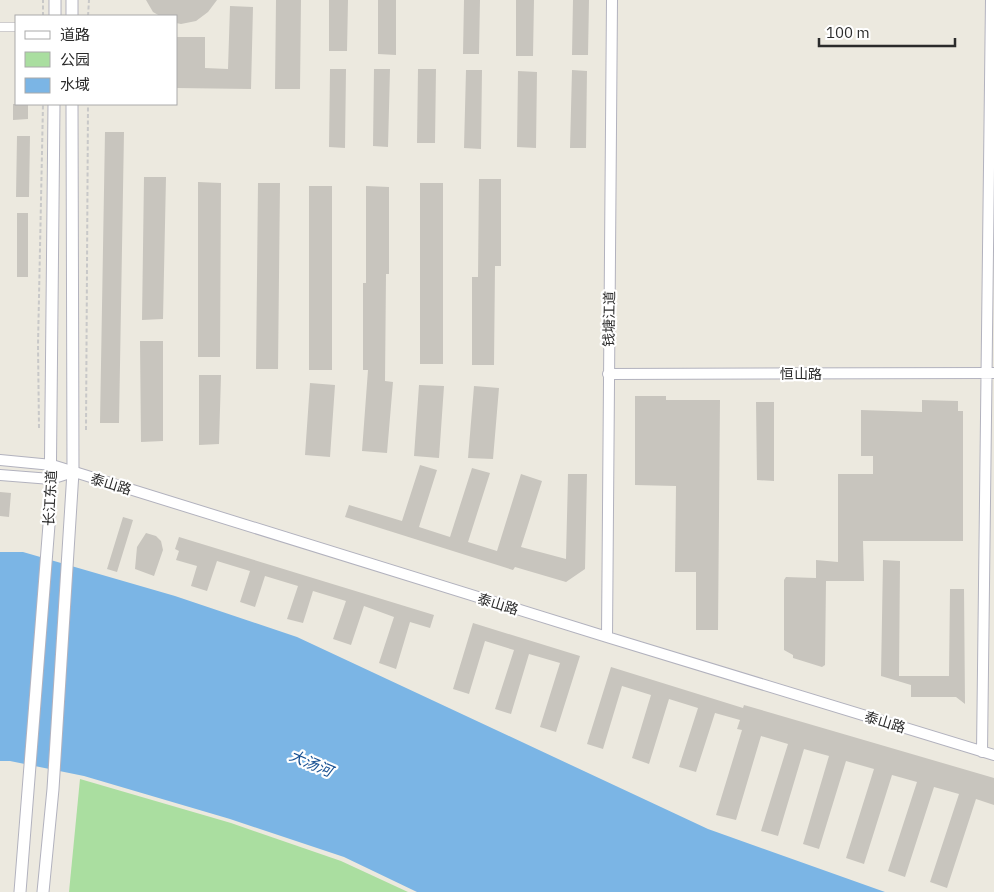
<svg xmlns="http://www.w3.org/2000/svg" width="994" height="892" viewBox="0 0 994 892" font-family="'IBM Plex Sans','Noto Sans SC',sans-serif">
  <rect width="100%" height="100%" fill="#ece9df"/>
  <path fill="#aadea0" d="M80,779l151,44 110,38 67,31h-339z"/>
  <path fill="#7bb5e5" d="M0,552h23l152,44 122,41 411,192 177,63h-468l-73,-35 -114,-38 -146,-43 -74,-15h-10z"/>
  <path fill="#c8c5be" d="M146,0h71l-9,12 -12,9 -15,3 -5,-1v-7h-16l-7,-4z
    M276,0h25l-1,89h-25z
    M329,0h19l-1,51h-18z
    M378,0h18v55l-18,-1z
    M464,0h16l-1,54h-16z
    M516,0h18l-1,56h-17z
    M573,0h16l-1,55h-16z
    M230,6l23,1 -2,82 -75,-1v-51h29v31l23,1z
    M330,69h16l-1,79 -16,-1z
    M374,69h16l-2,78 -15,-1z
    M418,69h18l-1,74h-18z
    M466,70h16l-1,79 -17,-1z
    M572,70l15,1 -1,77h-16z
    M518,71l19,1 -1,76 -19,-1z
    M13,104h15v15l-15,1z
    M105,132h19l-5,291h-19z
    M17,136h13l-1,61h-13z
    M144,177h22l-3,142 -21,1z
    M479,179h22v87h-6l-1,99h-22v-88h6z
    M198,182l23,1 -1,174h-22z
    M258,183h22l-2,186h-22z
    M420,183h23v181h-23z
    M309,186h23v184h-23z
    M366,186l23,1v87h-3l-1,107 8,1 -6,71 -25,-2 6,-81h-5v-87h3z
    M17,213h11v64h-11z
    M140,341h23v100l-22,1z
    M199,375h22l-2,69 -20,1z
    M310,383l25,2 -5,72 -25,-2z
    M419,385l25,1 -5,72 -25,-2z
    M474,386l25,2 -6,71 -25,-1z
    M635,396h31v4h54l-2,230h-22v-58h-21l1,-86 -41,-1z
    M922,400l36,1v10h5v130h-100l1,40h-38l-1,84 -3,2 -29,-9v-3l-9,-5v-70l2,-3 30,1v-18l22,2v-88h35v-18h-12v-46l61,2z
    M756,402h18v79l-17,-1z
    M420,465l17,5 -18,57 31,10 22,-69 18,5 -22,69 29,9 24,-77 21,7 -21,66 45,12 2,-85h19l-2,95 -19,13 -51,-15 -2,3 -168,-53 4,-12 53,16z
    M0,492l11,1 -2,24 -9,-1z
    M123,517l10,3 -16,52 -10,-3z
    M146,533l10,3 5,5 2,9 -9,26 -19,-7 2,-22z
    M179,537l255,78 -4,13 -20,-6 -14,47 -17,-6 15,-46 -30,-11 -13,39 -18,-6 13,-38 -33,-10 -10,32 -16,-4 11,-33 -33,-10 -10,31 -15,-5 10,-31 -33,-10 -10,30 -16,-5 6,-20 -21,-6 3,-9 -4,-2z
    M883,560l17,1 -1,115h50l1,-87h14l1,115 -9,-7h-45v-12l-30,-9z
    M473,623l107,33 -24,76 -16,-5 20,-64 -31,-9 -18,60 -16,-5 19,-59 -29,-9 -16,53 -16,-5z
    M611,667l132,41 1,-3 250,73v27l-18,-6 -29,89 -17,-6 29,-88 -25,-7 -29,90 -17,-6 29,-89 -25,-7 -28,89 -18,-6 28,-89 -28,-8 -27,88 -16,-5 26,-88 -25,-7 -26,87 -17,-5 27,-87 -27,-8 -25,84 -20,-5 26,-85 -5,-1 3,-9 -25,-7 -19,59 -17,-5 19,-59 -29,-9 -20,65 -17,-6 19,-63 -29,-9 -19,63 -16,-5z"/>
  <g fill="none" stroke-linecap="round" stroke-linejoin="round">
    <g stroke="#b2b2be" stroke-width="9">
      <path id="minor" d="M0,27h16"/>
    </g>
    <g stroke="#b2b2be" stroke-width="12">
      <path id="tertiary" d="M608,374l386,-1
        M0,460l52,5 555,172 387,118
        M0,475l51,4 22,-7
        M607,637l5,-637
        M982,752l9,-752"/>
    </g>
    <g stroke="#b2b2be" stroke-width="13">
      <path id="secondary" d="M55,16v-16
        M72,16v-16
        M20,892l30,-380 4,-408
        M43,892l10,-103 20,-317 -1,-368"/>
    </g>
    <path stroke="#c8c8c8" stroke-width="2" stroke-dasharray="4 2.5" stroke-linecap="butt" d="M43,16v-16
      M88,16l1,-16
      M39,428l-1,-83 5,-241
      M86,430l2,-326"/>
    <use href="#minor" stroke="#fff" stroke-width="8"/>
    <use href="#tertiary" stroke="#fff" stroke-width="10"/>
    <use href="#secondary" stroke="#fff" stroke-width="11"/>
  </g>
  <g text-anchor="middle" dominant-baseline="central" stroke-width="4.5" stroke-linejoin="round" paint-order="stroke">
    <g font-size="14" fill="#2b2b2b" stroke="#fff">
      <text transform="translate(609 319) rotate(-89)">钱塘江道</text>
      <text x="801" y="374">恒山路</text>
      <text transform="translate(111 484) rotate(17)">泰山路</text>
      <text transform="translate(50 498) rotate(-87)">长江东道</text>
      <text transform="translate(498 604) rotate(17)">泰山路</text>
      <text transform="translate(885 722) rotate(17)">泰山路</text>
    </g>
    <g font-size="15" font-style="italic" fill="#195192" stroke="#fff">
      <text transform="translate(311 763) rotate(23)">大汤河</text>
    </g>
  </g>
  <rect x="15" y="15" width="162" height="90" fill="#ffffff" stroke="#aaaaaa"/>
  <rect x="25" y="31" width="25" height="8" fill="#ffffff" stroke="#aaaaaa"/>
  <text x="60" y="40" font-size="15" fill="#2b2b2b">道路</text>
  <rect x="25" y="52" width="25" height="15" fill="#aadea0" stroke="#aaaaaa"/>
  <text x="60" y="65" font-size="15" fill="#2b2b2b">公园</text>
  <rect x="25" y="78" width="25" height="15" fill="#7bb5e5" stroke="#aaaaaa"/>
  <text x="60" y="90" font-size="15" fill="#2b2b2b">水域</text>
  <path d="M819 38v8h136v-8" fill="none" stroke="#2b2b2b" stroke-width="2.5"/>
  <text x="826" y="38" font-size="15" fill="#2b2b2b" stroke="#ffffff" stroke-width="4" paint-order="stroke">100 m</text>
</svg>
